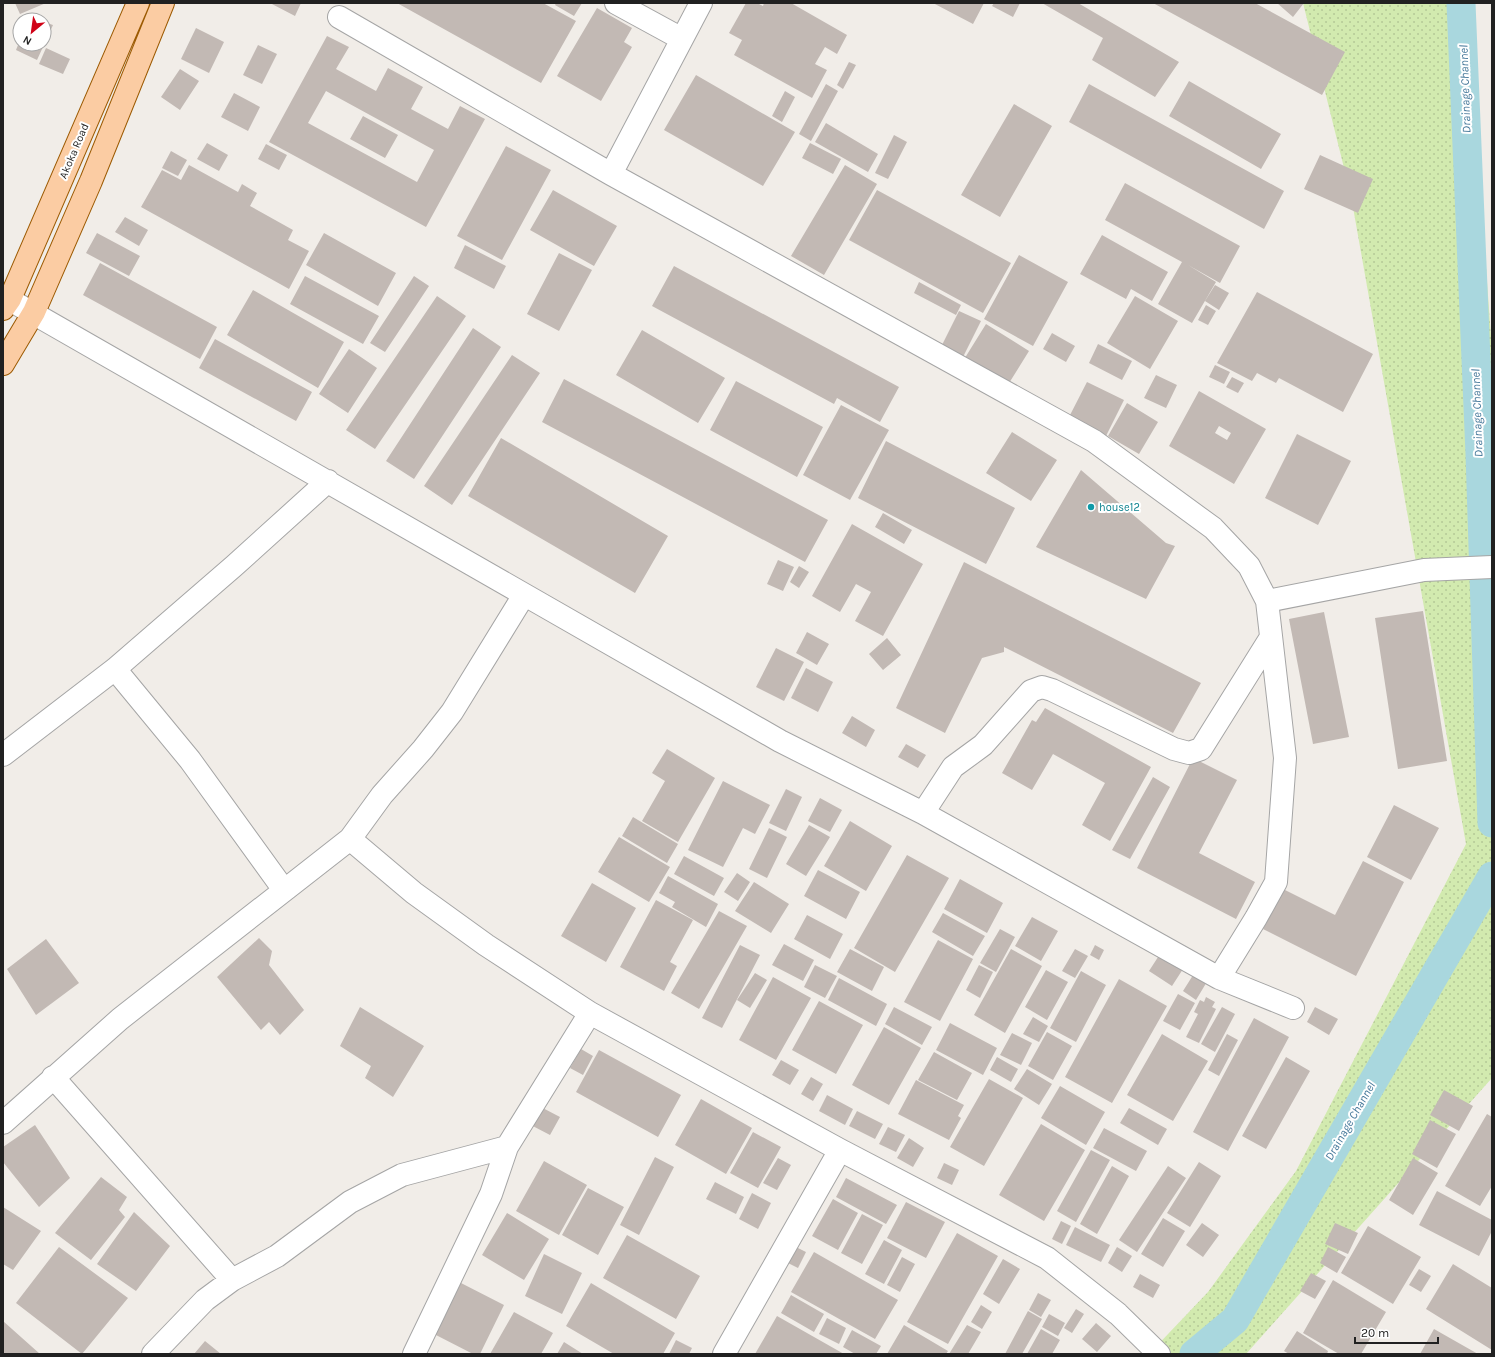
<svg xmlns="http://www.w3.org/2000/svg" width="1495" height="1357" viewBox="0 0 1495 1357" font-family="Karla,sans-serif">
  <defs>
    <pattern id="grass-dots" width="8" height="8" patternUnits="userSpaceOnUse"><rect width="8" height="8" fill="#d2eaaf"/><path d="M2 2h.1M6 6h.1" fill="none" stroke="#b4c896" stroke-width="1.8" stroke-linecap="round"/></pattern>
  </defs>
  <rect width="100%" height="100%" fill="#f1ede8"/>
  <path fill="url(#grass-dots)" d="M1303,3h164l25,348v727l-246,276h-97l59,-62 88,-121 170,-327 -115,-648z"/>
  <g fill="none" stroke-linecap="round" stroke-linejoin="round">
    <path stroke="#a9d7de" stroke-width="29" d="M1461,3l19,451 12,369
      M1194,1354l41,-34 257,-444"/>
  </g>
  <path fill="#c2b9b4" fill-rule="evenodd" d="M15,3h31l-26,11z
    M270,3h31l-6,13z
    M397,3h146l33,18 -35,62z
    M556,3h26l-8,13 -19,-11z
    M746,3h11l6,3 1,-3h27l56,32 -10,19 -12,-7 -10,17 12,6 -15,28 -78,-43 8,-15 -13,-7z
    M933,3h51l-11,21z
    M994,3h26l-7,14 -21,-11z
    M1042,3h36l101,59 -24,35 -63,-37 11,-22z
    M1153,3h102l90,49 -23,43z
    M1277,3h27l-11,14z
    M597,8l35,20 -8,14 8,5 -31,54 -44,-25z
    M44,22l9,3 -16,35 -21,-10 4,-10v4h24z
    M196,28l28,14 -15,31 -28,-14z
    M327,36l22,11 -13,22 40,22 12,-23 35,19 -12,22 37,20 12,-23 25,13 -59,108 -157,-85zM326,91l108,59 -17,32 -109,-59z
    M258,45l19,9 -15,30 -19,-9z
    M46,48l24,11 -7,15 -24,-10z
    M849,62l7,3 -13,24 -6,-4z
    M180,69l19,12 -19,29 -19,-13z
    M696,75l99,57 -32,54 -99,-56z
    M1189,81l92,53 -20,35 -92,-53z
    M826,84l12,7 -27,50 -12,-7z
    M1089,84l195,107 -20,38 -195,-107z
    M785,91l10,6 -13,25 -10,-6z
    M234,93l26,14 -12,24 -27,-14z
    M1014,104l38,22 -52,91 -39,-22z
    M363,116l35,19 -13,23 -35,-19z
    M826,123l52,31 -10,18 -53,-30z
    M894,135l13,7 -19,37 -13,-6z
    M207,143l21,12 -9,16 -22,-12z
    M810,143l31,16 -8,15 -31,-16z
    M266,144l21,11 -8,15 -21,-11z
    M506,146l45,24 -49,90 -45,-24z
    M171,151l16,9 -9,16 -16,-8z
    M1320,155l53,24 -15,34 -54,-24z
    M189,165l49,27 4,-8 15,9 -7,13 43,24 -5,10 21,11 -20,38 -148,-82 21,-37 19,10z
    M845,165l32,19 -53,91 -33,-19z
    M1125,183l115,63 -20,37 -32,-18 28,17 -24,41 -34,-19 24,-42 -77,-42z
    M553,190l64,36 -23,40 -64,-36z
    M877,190l134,73 -28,50 -134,-73z
    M125,217l23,13 -9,16 -24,-14z
    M97,233l43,23 -11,20 -43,-23z
    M324,233l72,40 -18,33 -72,-41z
    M1102,235l66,37 -16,29 -21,-12 -5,10 -46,-25z
    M465,245l41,21 -12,23 -40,-21z
    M559,253l33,17 -33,61 -32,-17z
    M1019,255l49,27 -35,64 -49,-27z
    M100,263l117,64 -17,32 -117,-64z
    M674,266l225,121 -19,35 -43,-24 -3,6 -182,-98z
    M305,276l74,40 -16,28 -73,-40z
    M414,276l15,10 -44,66 -15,-9z
    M919,282l42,23 -5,10 -42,-22z
    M1215,285l14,8 -10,17 -14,-9z
    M253,290l91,52 -26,46 -91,-53z
    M1257,292l116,62 -30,58 -64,-34 -3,5 -19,-10 -5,8 -35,-18z
    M437,296l29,20 -91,133 -29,-19z
    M1135,296l43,25 -28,48 -43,-26z
    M1206,305l10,6 -8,14 -10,-5z
    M959,311l22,10 -21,42 -22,-10z
    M986,324l43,27 -23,37 -43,-27z
    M473,328l28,19 -87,132 -28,-18z
    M642,330l83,48 -27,45 -82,-48z
    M1052,333l23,13 -9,16 -23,-13z
    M215,339l97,53 -16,29 -97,-53z
    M1098,344l34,17 -10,19 -33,-17z
    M349,349l28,19 -29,45 -29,-19z
    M512,355l28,18 -88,132 -28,-19z
    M1215,365l15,7 -6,12 -15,-7z
    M1156,375l21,10 -11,23 -22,-10z
    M1232,377l12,6 -6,10 -12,-6z
    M564,379l264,141 -23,42 -263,-140z
    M736,381l87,46 -26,50 -87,-47z
    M1087,382l37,18 -18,36 -37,-19z
    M1199,391l67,38 -32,55 -65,-38zM1219,426l12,7 -4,7 -12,-7z
    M1127,403l31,19 -19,32 -31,-18z
    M841,405l48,25 -39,70 -47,-25z
    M1012,432l45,28 -26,41 -45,-28z
    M1297,434l54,27 -33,64 -53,-27z
    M501,438l167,98 -33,57 -167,-97z
    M886,441l129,67 -29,56 -128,-66z
    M1081,470l85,73 9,3 -29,53 -110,-52z
    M883,513l29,17 -8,14 -29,-17z
    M852,524l71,40 -40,72 -28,-15 16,-29 -15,-8 -16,28 -28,-16z
    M778,560l16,7 -11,24 -16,-7z
    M964,562l237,121 -28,50 -169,-86v5l-22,6 -37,75 -49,-25z
    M799,566l10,6 -10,16 -9,-6z
    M1423,611l24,150 -49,8 -23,-151z
    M1324,612l25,125 -36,7 -24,-125z
    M807,632l22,12 -12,21 -21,-12z
    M887,638l14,17 -18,15 -14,-16z
    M776,648l28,14 -20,39 -28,-14z
    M806,668l27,14 -15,30 -27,-14z
    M1045,708l106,59 -41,74 -28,-16 23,-42 -52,-29 -21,36 -30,-17 30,-53 4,2z
    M852,716l23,14 -9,17 -24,-14z
    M906,744l20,11 -8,13 -20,-11z
    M667,749l48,29 -37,64 -36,-21 23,-40 -13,-8z
    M1193,758l44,22 -38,73 56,29 -19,37 -99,-51z
    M1153,777l17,10 -40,72 -18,-9z
    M723,781l47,24 -15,29 -12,-6 -20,39 -35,-17z
    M786,789l16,8 -16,34 -17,-8z
    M820,798l22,12 -12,22 -22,-11z
    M1394,805l45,23 -28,52 -44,-23z
    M633,817l45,27 -11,19 -45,-27z
    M850,821l42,25 -26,45 -42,-25z
    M809,825l21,12 -24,39 -20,-12z
    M769,828l18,9 -20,41 -18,-9z
    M619,837l51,30 -21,35 -51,-30z
    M907,855l42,23 -54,94 -41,-24z
    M684,856l40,22 -10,18 -40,-22z
    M1363,861l41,21 -48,94 -93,-47 20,-40 52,26z
    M818,870l42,22 -14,27 -42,-23z
    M737,873l13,9 -12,19 -14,-9z
    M668,876l50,28 -12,23 -34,-20 3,-5 -16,-9z
    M960,879l43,24 -16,30 -43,-24z
    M754,882l35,22 -18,29 -36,-22z
    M592,883l44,25 -30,54 -45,-26z
    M656,900l37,20 -23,42 7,4 -13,25 -44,-24z
    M719,911l28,15 -48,83 -28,-16z
    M943,913l42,23 -12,20 -41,-24z
    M807,915l36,19 -13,25 -36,-20z
    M1032,917l26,14 -17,30 -26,-15z
    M1000,929l15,8 -19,35 -16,-9z
    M259,938l13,13 -3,14 35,45 -24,25 -11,-13 -8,8 -44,-53z
    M46,939l33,44 -43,32 -29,-46z
    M938,940l35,19 -33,62 -36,-19z
    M784,944l30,16 -11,21 -31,-16z
    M740,945l20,10 -38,73 -20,-10z
    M1095,945l9,5 -5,10 -9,-5z
    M850,949l34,18 -12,24 -35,-19z
    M1011,949l31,17 -37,67 -31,-18z
    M1075,949l13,7 -13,22 -13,-7z
    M1160,954l23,15 -11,17 -23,-15z
    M815,965l22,11 -12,22 -21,-11z
    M979,965l14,7 -13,26 -14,-8z
    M1046,970l22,12 -21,38 -22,-13z
    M1081,971l25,14 -30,57 -26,-14z
    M1195,972l13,8 -12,20 -13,-9z
    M755,973l12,7 -17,28 -13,-8z
    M773,977l38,21 -35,62 -37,-20z
    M839,978l48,26 -11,22 -48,-26z
    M1119,979l48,27 -55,97 -47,-26z
    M1178,994l17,9 -15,27 -17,-9z
    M1206,997l9,5 -3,5 4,2 -17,34 -13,-6 12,-23 -4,-2 6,-12 4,2z
    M819,1001l44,24 -27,49 -44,-24z
    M360,1007l64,39 -31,51 -28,-19 6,-12 -31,-20z
    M894,1007l38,20 -10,18 -37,-21z
    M1222,1007l13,7 -20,38 -14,-8z
    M1315,1007l23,12 -9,16 -22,-13z
    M1033,1017l15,9 -9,16 -16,-8z
    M1254,1018l35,19 -61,114 -35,-19z
    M950,1023l47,25 -14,27 -47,-25z
    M884,1027l37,21 -32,57 -37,-20z
    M1047,1032l25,14 -19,34 -25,-14z
    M1012,1033l20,10 -11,22 -21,-10z
    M1162,1034l46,27 -35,60 -46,-26z
    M1227,1034l11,6 -19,36 -11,-6z
    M581,1049l12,7 -10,19 -13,-7z
    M599,1050l82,45 -23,42 -82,-45z
    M934,1052l38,21 -15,27 -39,-20z
    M997,1057l21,12 -7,13 -21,-12z
    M1286,1057l24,14 -44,78 -24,-13z
    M781,1060l18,10 -9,15 -18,-10z
    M1027,1069l25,15 -13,21 -25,-16z
    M811,1077l12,7 -10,17 -12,-7z
    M989,1079l34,19 -39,68 -34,-19z
    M916,1080l48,25 -6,11 3,2 -12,22 -51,-26z
    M1060,1086l45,26 -19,33 -45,-27z
    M1444,1090l29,16 -14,25 -29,-16z
    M827,1095l26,14 -8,16 -26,-14z
    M701,1099l51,29 -26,46 -51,-29z
    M537,1105l23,12 -10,18 -23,-12z
    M1129,1108l38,21 -9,16 -38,-22z
    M857,1111l26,13 -8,15 -26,-13z
    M1487,1114l5,3v69l-12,20 -35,-20z
    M1430,1120l26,14 -19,34 -25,-14z
    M1041,1124l44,26 -41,71 -45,-26z
    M35,1125l35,53 -31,29 -36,-45v-15z
    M888,1127l17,8 -9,17 -17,-8z
    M1104,1128l43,23 -11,20 -43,-23z
    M753,1132l28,15 -23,41 -28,-15z
    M909,1138l15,10 -11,19 -16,-9z
    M1091,1150l19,10 -34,62 -19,-11z
    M655,1157l19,10 -35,68 -19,-10z
    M778,1158l13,7 -14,25 -14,-7z
    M1413,1158l25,15 -25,42 -24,-15z
    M544,1161l43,24 -28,50 -43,-24z
    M1199,1162l22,14 -31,51 -23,-14z
    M944,1163l15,7 -7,15 -15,-7z
    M1112,1166l17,10 -32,58 -17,-10z
    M1168,1166l18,12 -49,74 -18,-12z
    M101,1177l26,20 -8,13 6,7 -34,43 -36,-27z
    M846,1178l51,27 -11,19 -50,-27z
    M715,1182l29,15 -8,17 -30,-15z
    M588,1188l36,19 -26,48 -36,-20z
    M1437,1191l55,29v11l-13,25 -60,-31z
    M752,1193l19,10 -13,26 -19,-10z
    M833,1199l25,14 -20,37 -26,-14z
    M906,1202l39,20 -19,36 -39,-20z
    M3,1207l38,24 -28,39 -10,-6z
    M134,1212l36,34 -34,45 -39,-27z
    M507,1213l42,26 -25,41 -42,-25z
    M862,1214l21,11 -21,39 -21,-11z
    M1163,1218l22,13 -22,36 -22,-13z
    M1061,1221l10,5 -9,18 -10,-5z
    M1202,1223l17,12 -16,22 -17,-12z
    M1335,1223l23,10 -10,21 -23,-10z
    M1368,1226l53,31 -28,47 -52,-31z
    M1075,1227l35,18 -9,17 -35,-17z
    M957,1233l41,23 -50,88 -41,-22z
    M627,1235l73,41 -24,43 -73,-41z
    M884,1240l18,10 -18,34 -19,-10z
    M792,1245l14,7 -8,16 -14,-7z
    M59,1247l69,51 -46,56 -66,-51z
    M1117,1247l15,9 -10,16 -14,-9z
    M1328,1247l18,10 -9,16 -17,-10z
    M814,1252l84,48 -23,39 -84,-47z
    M544,1254l38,19 -20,41 -37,-18z
    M902,1257l13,7 -15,28 -13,-7z
    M1003,1259l17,10 -21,35 -16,-10z
    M1453,1264l39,24v62l-66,-41z
    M1419,1269l12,7 -10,16 -12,-7z
    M1311,1273l15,8 -11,18 -15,-8z
    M1140,1274l20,11 -7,13 -20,-11z
    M1333,1280l53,32 -25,42h-22l-36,-21z
    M461,1283l43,22 -24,49h-7l-39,-20z
    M591,1283l84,50 -12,21h-49l-48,-28z
    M1038,1293l13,7 -10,17 -12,-7z
    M791,1295l33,19 -10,18 -33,-19z
    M981,1305l11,7 -10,17 -11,-7z
    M1076,1309l8,5 -12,19 -8,-5z
    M1028,1311l14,8 -20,35h-17z
    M514,1312l39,21 -12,21h-51z
    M1049,1314l16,9 -7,13 -16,-9z
    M777,1316l67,38h-89z
    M827,1318l19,10 -7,16 -20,-10z
    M3,1321l37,33h-37z
    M1096,1323l15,13 -14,16 -15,-13z
    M904,1325l44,26 -2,3h-59z
    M967,1325l14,7 -13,22h-19z
    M1041,1329l19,11 -8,14h-25z
    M1434,1329l44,25h-58z
    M852,1330l29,16 -5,8h-21l-12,-7z
    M1297,1331l31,20 -1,3h-38l-5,-3z
    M676,1340l16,8 -3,6h-20z
    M205,1341l16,13h-27z
    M564,1342l19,12h-26z"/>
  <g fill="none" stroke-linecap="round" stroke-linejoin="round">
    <g stroke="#a5a5a5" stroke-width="24">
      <path id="minor" d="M616,3l66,36
        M339,17l272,157 483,267 119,87 36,38 18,35 18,157 -9,124 -20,36 -37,60
        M611,174l90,-171
        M3,296l777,445 143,72 296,165 74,30
        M1267,601l157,-31 68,-3
        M115,669l75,91 94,130
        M3,755l112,-86 119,-103 94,-85
        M923,813l30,-46 30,-22 48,-54 11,-4 10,3 122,59 15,4 12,-4 70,-112
        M350,839l64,54 72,52 104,68 250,137 207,108 71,56 41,40
        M53,1077l179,203
        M3,1123l117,-104 230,-180 32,-44 41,-46 29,-37 72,-117
        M153,1354l52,-54 27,-20 45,-24 73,-54 52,-27 105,-28
        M414,1354l77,-160 16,-47 83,-134
        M724,1354l116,-204"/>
    </g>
    <g stroke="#9c5a02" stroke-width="24">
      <path id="major" d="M3,309l7,-10 128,-296
        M3,364l31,-52 57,-131 72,-178"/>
    </g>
    <use href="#minor" stroke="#fff" stroke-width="22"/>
    <use href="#major" stroke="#fbcca3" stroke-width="22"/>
  </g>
  <circle fill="#0f9aa8" stroke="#fff" stroke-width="1.5" cx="1091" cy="507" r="4"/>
  <g text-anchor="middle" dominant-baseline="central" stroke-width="4" stroke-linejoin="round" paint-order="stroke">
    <g font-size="11" fill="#212121" stroke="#fff">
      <text transform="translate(74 151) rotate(-67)">Akoka Road</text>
    </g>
    <g font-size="11" fill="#0d838f" stroke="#fff" text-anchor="start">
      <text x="1099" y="507">house12</text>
    </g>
    <g font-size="12" font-style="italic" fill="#479" stroke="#fff">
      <text transform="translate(1465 89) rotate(-92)">Drainage Channel</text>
      <text transform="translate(1477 413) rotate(-92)">Drainage Channel</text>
      <text transform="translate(1350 1121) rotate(-60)">Drainage Channel</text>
    </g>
  </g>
  <rect width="1495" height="1357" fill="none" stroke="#212121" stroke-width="8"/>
  <g transform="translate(32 32) rotate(209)"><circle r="19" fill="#ffffff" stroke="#a6a6a6"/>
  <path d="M0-3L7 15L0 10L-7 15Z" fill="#d00317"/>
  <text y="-6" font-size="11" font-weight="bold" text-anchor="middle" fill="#212121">N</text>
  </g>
  <path d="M1355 1337v6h83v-6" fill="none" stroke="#212121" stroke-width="2"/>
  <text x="1361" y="1337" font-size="12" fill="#212121" stroke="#ffffff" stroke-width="3" paint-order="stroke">20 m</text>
</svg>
